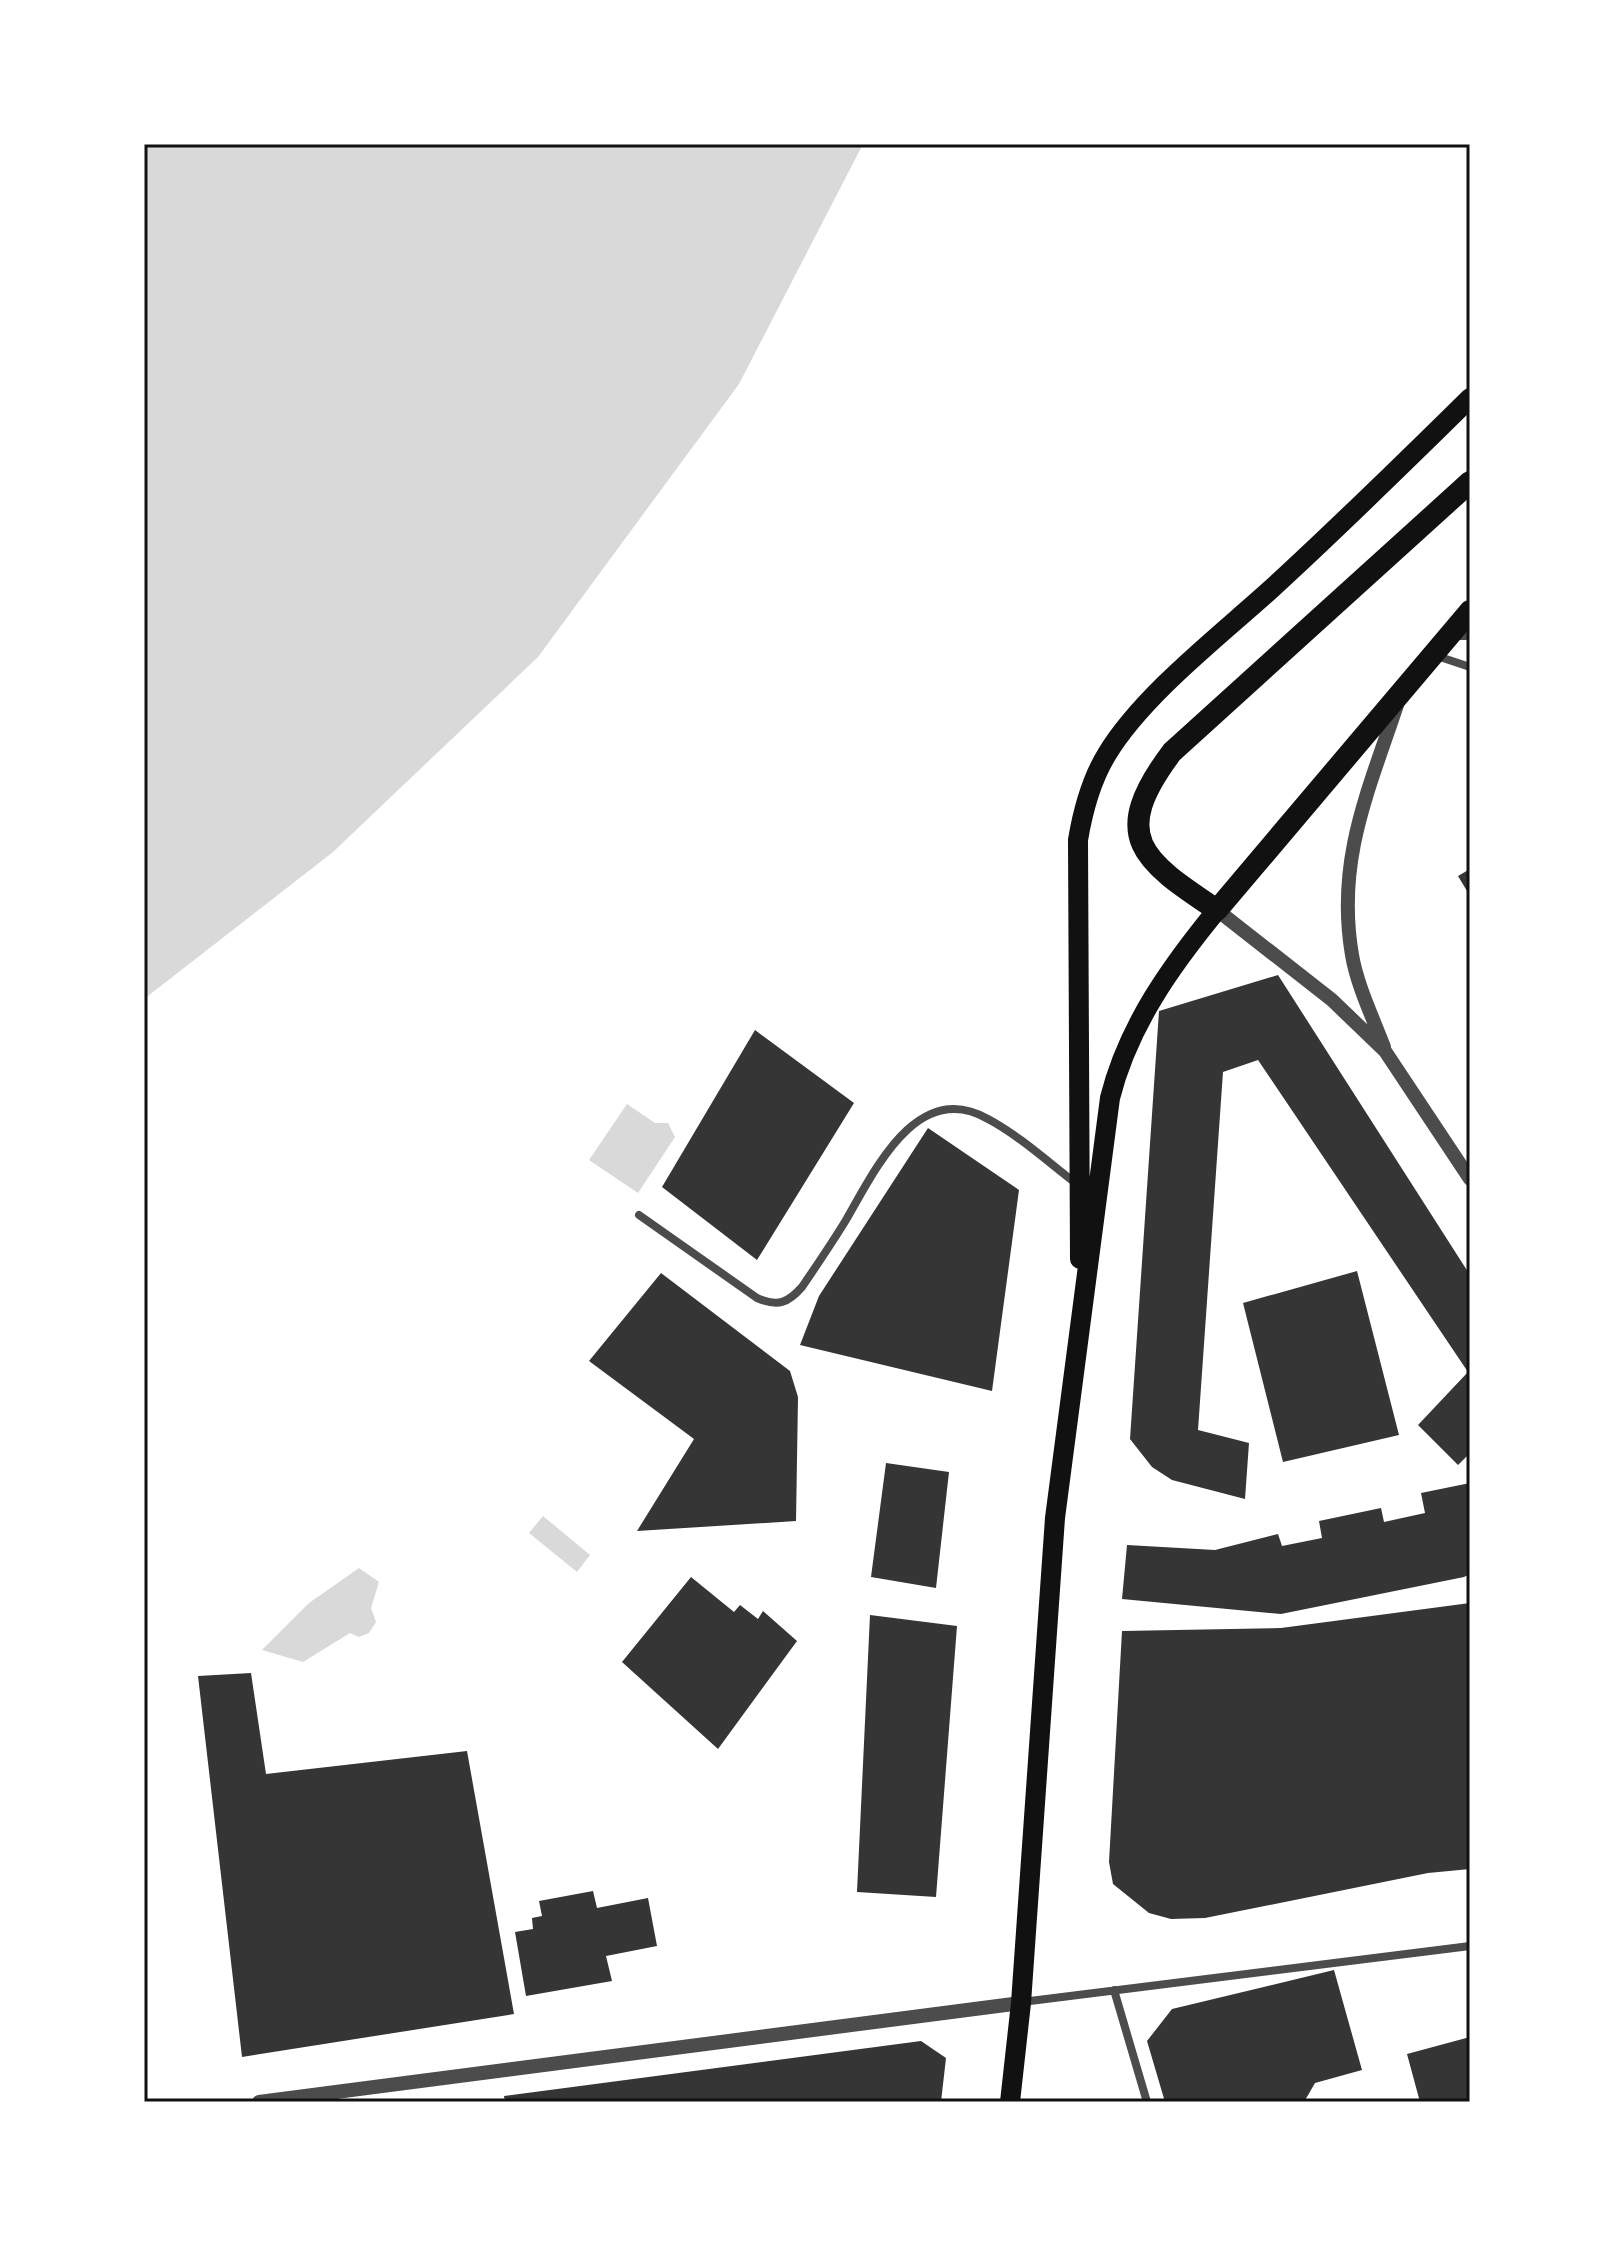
<svg xmlns="http://www.w3.org/2000/svg" width="1614" height="2246" viewBox="0 0 1614 2246" font-family="Raleway,sans-serif">
  <rect width="100%" height="100%" fill="#fff"/>
  <path fill="#d9d9d9" d="M144,144h719l-124,240 -201,273 -205,195 -189,147z
    M627,1104l28,19h13l7,14 -37,56 -49,-33z
    M543,1516l47,39 -13,17 -48,-39z
    M359,1568l20,14 -8,26 5,14 -7,11 -10,4 -9,-4 -47,29 -41,-12 47,-47z"/>
  <path fill="#353535" d="M1470,869v27l-12,-20z
    M1278,975l192,300v178l-12,12 -40,-40 50,-53 -210,-312 -35,12 -25,358 51,13 -4,56 -73,-19 -20,-13 -22,-28 29,-428z
    M755,1030l99,73 -97,157 -95,-73z
    M928,1128l91,62 -27,201 -192,-46 19,-49z
    M1357,1271l42,164 -116,27 -40,-159z
    M661,1273l129,98 8,26 -2,124 -159,10 57,-92 -105,-78z
    M886,1463l63,9 -13,116 -65,-11z
    M1470,1483v91l-6,3 -183,37 -159,-15 5,-54 88,5 63,-16 4,12 40,-8 -3,-17 62,-13 3,14 41,-9 -4,-20z
    M691,1577l43,35 6,-7 18,14 5,-8 34,30 -79,108 -96,-87z
    M1470,1603v266l-42,4 -223,45 -34,1 -22,-6 -36,-29 -4,-22 13,-231 159,-3z
    M870,1615l87,11 -21,271 -79,-5z
    M251,1673l15,101 201,-23 47,263 -272,43 -44,-381z
    M593,1891l4,17 51,-10 9,48 -51,10 6,25 -86,15 -11,-64 18,-3 -1,-11 10,-2 -3,-15z
    M1334,1970l28,100 -47,13 -11,19h-139l-18,-61 25,-32z
    M1470,2037v65h-50l-13,-48z
    M921,2041l25,17 -5,44h-436l-1,-6z"/>
  <g fill="none" stroke-linecap="round" stroke-linejoin="round">
    <path stroke="#4c4c4c" stroke-width="8" d="M1453,636h17
      M1437,656l33,11
      M639,1215l118,83c21,9 31,5 45,-11 15,-22 30,-44 44,-67 28,-48 71,-142 142,-101 32,17 61,44 90,66
      M1114,1990l33,112
      M1022,2002l448,-56"/>
    <path stroke="#4c4c4c" stroke-width="14" d="M1217,910l115,90 53,51 85,128
      M1384,1047c-11,-29 -27,-62 -32,-92 -16,-94 16,-163 45,-250
      M259,2102l762,-99"/>
    <path stroke="#111" stroke-width="20" d="M1080,1259l-2,-419c5,-30 13,-60 29,-86 35,-58 111,-117 162,-163 69,-63 135,-128 201,-193
      M1010,2102l11,-99 34,-485 55,-420c18,-72 61,-132 107,-188"/>
    <path stroke="#111" stroke-width="22" d="M1470,482l-298,270c-64,85 -30,108 45,158l253,-299"/>
  </g>
  <rect width="1614" height="2246" fill="none" stroke="#ffffff" stroke-width="292"/>
  <rect x="146" y="146" width="1322" height="1954" fill="none" stroke="#111" stroke-width="3"/>
</svg>
